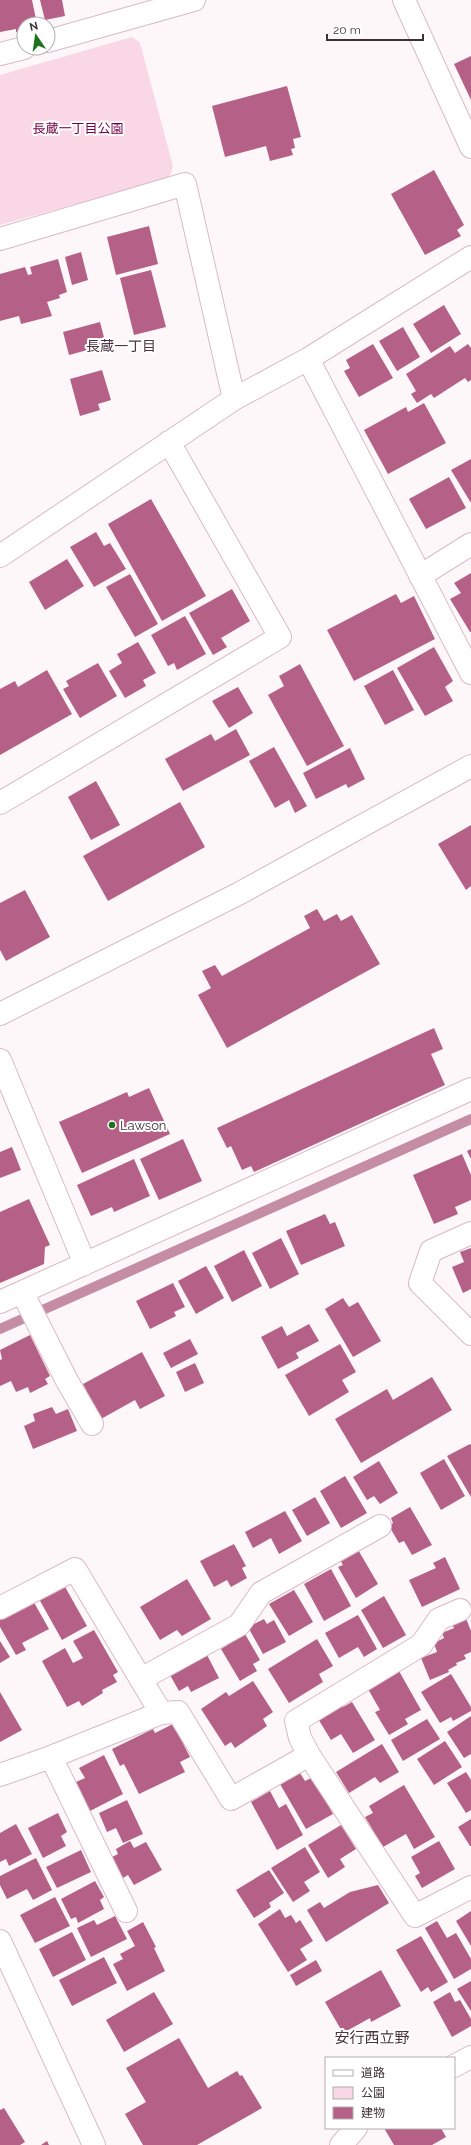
<svg xmlns="http://www.w3.org/2000/svg" width="471" height="2145" viewBox="0 0 471 2145" font-family="Raleway,'Noto Sans JP',sans-serif">
  <rect width="100%" height="100%" fill="#fef7f9"/>
  <path fill="#fad7e5" d="M132,37l8,6 33,123 -4,12 -169,47v-150z"/>
  <g fill="none" stroke-linecap="round" stroke-linejoin="round">
    <path stroke="#c58da4" stroke-width="10" d="M0,1329l471,-210"/>
  </g>
  <path fill="#b56087" d="M0,0h32l5,24h-13v7l-8,1v-3l-16,3z
    M40,0h22l3,16 -20,4z
    M471,56v44l-17,-36z
    M287,86l14,51 -8,2 2,9 -4,1 2,6 -23,6 -4,-15 -41,11 -13,-51z
    M434,170l30,55 -7,5 4,6 -36,19 -34,-61z
    M149,226l9,38 -42,11 -9,-38z
    M81,252l7,28 -16,5 -7,-28z
    M58,259l9,33 -8,3 1,3 -13,4 5,14 -31,8 -2,-8 -19,5v-47l25,-7 3,8 4,-1 -2,-7z
    M151,270l15,57 -32,8 -14,-57z
    M444,305l17,29 -30,19 -18,-29z
    M100,322l6,23 -37,10 -6,-23z
    M403,327l17,30 -23,14 -18,-30z
    M373,344l20,34 -34,19 -15,-26 6,-3 -4,-8z
    M468,344l3,4v32l-3,2 -3,-4 -31,20 -3,-4 -14,9 -6,-9 5,-3 -10,-17 44,-28 5,7z
    M102,370l9,30 -13,4 2,6 -20,6 -10,-37z
    M424,403l22,40 -58,31 -24,-44 42,-23 2,5z
    M471,459v44l-20,-33z
    M449,477l17,31 -40,21 -17,-30z
    M151,499l55,97 -44,25 -54,-97z
    M96,532l8,14 6,-3 16,26 -32,18 -24,-40z
    M67,559l17,27 -39,24 -16,-28z
    M471,573v59h-1l-20,-33 11,-6 -7,-10z
    M130,574l28,50 -23,13 -29,-50z
    M232,589l18,32 -29,17 6,9 -14,8 -24,-42z
    M396,594l5,9 13,-7 21,43 -81,42 -27,-51z
    M185,616l21,38 -29,16 -3,-7 -6,3 -17,-31z
    M138,642l18,31 -13,7 3,6 -21,12 -16,-27 13,-8 -5,-9z
    M434,647l19,34 -8,6 8,14 -28,15 -28,-48z
    M98,663l19,33 -37,22 -17,-29 6,-3 -3,-5z
    M300,664l44,82 -37,20 -39,-71 16,-9 -5,-10z
    M47,670l25,44 -72,41v-66l15,-8 3,6z
    M393,670l21,40 -29,15 -21,-39z
    M238,687l15,26 -24,15 -17,-27z
    M236,729l14,26 -67,36 -18,-32 46,-25 4,7z
    M274,747l33,59 -12,7 -6,-13 -14,8 -26,-47z
    M350,748l15,31 -17,9 -2,-4 -30,15 -13,-26z
    M96,781l24,44 -29,15 -23,-43z
    M180,802l25,45 -97,54 -25,-45z
    M471,825v61l-5,4 -28,-46z
    M25,890l25,47 -44,24 -6,-11v-47z
    M317,909l7,12 13,-7 4,7 11,-6 28,49 -153,84 -29,-53 13,-7 -9,-17 13,-6 7,11 88,-48 -6,-12z
    M434,1028l9,21 -12,5 14,31 -191,87 -3,-6 -9,4 -11,-24 -4,2 -10,-20z
    M149,1088l21,46 -88,39 -23,-51 68,-30 2,5z
    M183,1139l19,42 -43,19 -19,-41z
    M12,1147l9,23 -21,8v-26z
    M471,1149v10l-4,-8z
    M462,1154l9,21v25l-16,7 3,7 -24,10 -21,-49z
    M134,1159l16,37 -36,16 -2,-5 -21,9 -14,-31z
    M29,1199l21,46 -5,2 -1,17 -44,19v-71z
    M325,1214l5,10 5,-2 10,24 -44,19 -15,-34z
    M281,1238l18,36 -29,15 -18,-36z
    M471,1248v41l-8,4 -11,-26 12,-5 -4,-10z
    M244,1250l18,36 -30,16 -18,-36z
    M206,1266l18,32 -28,16 -18,-33z
    M173,1283l12,24 -11,5 2,4 -26,13 -14,-28z
    M343,1298l6,9 9,-5 23,39 -28,16 -28,-48z
    M309,1324l10,17 -23,12 3,5 -21,11 -17,-32 21,-11 5,10z
    M30,1335l20,41 -5,3 3,5 -18,9 -2,-6 -12,5 -5,-11 -11,5v-26l2,-1 -2,-9z
    M190,1339l8,15 -27,14 -8,-15z
    M340,1344l16,28 -14,8 7,12 -40,24 -24,-41z
    M142,1352l23,44 -25,13 -5,-9 -34,19 -18,-35z
    M195,1363l9,20 -19,9 -9,-20z
    M432,1377l20,33 -91,53 -26,-44 52,-30 6,11z
    M52,1407l4,7 12,-5 9,22 -44,18 -9,-23 11,-5 -2,-7z
    M470,1444l1,1v52l-24,-41z
    M444,1459l21,37 -24,14 -21,-37z
    M379,1461l19,32 -18,11 -6,-8 -7,4 -14,-23z
    M345,1476l22,37 -26,15 -21,-37z
    M315,1497l15,26 -23,13 -15,-26z
    M410,1507l22,38 -20,10 -8,-14 -5,2 -10,-17 4,-3 -2,-5z
    M285,1511l17,30 -23,13 -8,-16 -18,10 -8,-16z
    M234,1544l12,22 -4,2 5,10 -16,9 -4,-7 -13,7 -14,-26z
    M357,1548l21,36 -22,14 -18,-31 5,-2 -4,-7z
    M445,1557l15,32 -38,18 -13,-27 27,-12 -3,-5z
    M331,1569l20,37 -27,15 -20,-37z
    M187,1579l24,40 -29,17 -5,-6 -17,10 -20,-33z
    M64,1585l23,41 -25,14 -23,-41z
    M294,1590l19,32 -24,14 -20,-32z
    M384,1596l22,39 -23,13 -22,-38z
    M32,1599l17,30 -27,14 4,7 -10,5 -16,-28v-10z
    M358,1615l19,34 -13,8 -6,-10 -19,11 -14,-25z
    M465,1616l6,15v21l-7,3 2,4 -10,4 1,2 -9,5 1,2 -19,8 -9,-22 16,-6 -3,-9 10,-5 -2,-5 12,-5 -3,-6z
    M264,1619l3,5 7,-4 12,22 -23,12 -15,-27z
    M94,1630l24,42 -5,3 4,7 -15,8 1,3 -21,13 -3,-5 -12,6 -25,-46 23,-13 8,15 10,-5 -10,-17z
    M245,1634l15,26 -7,4 4,7 -17,10 -19,-32z
    M317,1639l16,27 -14,8 4,8 -34,21 -21,-34z
    M0,1641l10,16 -10,6z
    M207,1655l12,23 -28,14 -3,-6 -9,5 -9,-16z
    M399,1671l22,39 -16,9 3,5 -19,11 -14,-23 5,-2 -12,-21z
    M451,1674l20,33v4l-18,10 -2,-4 -11,6 -19,-31z
    M253,1681l20,31 -10,7 4,7 -32,22 -4,-6 -6,4 -24,-37 25,-17 3,4z
    M0,1692l22,38 -22,12z
    M352,1702l23,38 -22,13 -12,-19 -10,6 -14,-23 24,-14 2,4z
    M471,1716v38l-7,4 -17,-26z
    M427,1719l13,20 -37,22 -12,-21z
    M173,1724l17,33 -10,5 5,10 -46,22 -15,-30 -4,2 -8,-17 41,-20 2,4z
    M445,1741l17,26 -28,18 -17,-26z
    M382,1744l17,28 -19,11 -5,-6 -26,16 -13,-21z
    M104,1755l19,39 -33,17 -14,-29 9,-4 -6,-10z
    M466,1772l5,8v30l-5,3 -19,-30z
    M300,1773l5,8 8,-4 20,37 -27,15 -26,-45z
    M404,1785l31,52 -21,12 -8,-15 -23,13 -18,-30 8,-4 -4,-7z
    M270,1791l9,17 7,-4 17,31 -26,15 -26,-48z
    M127,1800l16,34 -20,9 -7,-15 -9,4 -8,-19z
    M58,1813l9,19 -6,4 5,10 -23,12 -15,-30z
    M471,1819v27h-1l-12,-19z
    M16,1824l16,30 -23,12 -3,-7 -6,3v-29z
    M341,1825l15,24 -16,10 5,8 -17,11 -20,-33z
    M130,1841l4,7 12,-6 16,28 -28,15 -6,-10 -5,3 -11,-21 6,-3 -2,-5z
    M439,1841l16,28 -33,19 -7,-12 5,-3 -9,-16z
    M305,1847l15,25 -16,10 6,9 -17,11 -22,-34z
    M81,1850l10,22 -34,16 -11,-21z
    M36,1858l16,32 -19,10 -6,-11 -20,10 -7,-14v-9z
    M269,1870l15,23 -15,10 2,4 -17,11 -18,-28z
    M95,1881l9,16 -4,3 4,9 -26,14 -2,-6 -5,2 -10,-20z
    M378,1885l11,18 -63,39 -19,-32 13,-8 4,6 26,-16z
    M55,1897l15,29 -35,17 -15,-28z
    M280,1909l5,9 6,-3 5,8 4,-3 13,21 -13,8 7,11 -19,12 -30,-48z
    M471,1911v35l-15,-25z
    M115,1916l12,23 -36,18 -14,-29 17,-8 3,5z
    M437,1921l10,17 9,-5 15,26v10l-17,10 -29,-51z
    M143,1922l13,25 -2,1 11,23 -38,20 -14,-27 10,-5 -3,-5 15,-8 -8,-15z
    M72,1932l14,28 -33,17 -14,-28z
    M421,1936l27,46 -17,10 -3,-5 -7,5 -25,-42z
    M104,1957l13,26 -45,23 -13,-26z
    M316,1960l6,11 -26,15 -6,-11z
    M381,1970l20,36 -30,16 -1,-4 -27,15 -18,-31z
    M471,1981v30l-14,-22z
    M154,1992l19,32 -49,28 -18,-32z
    M450,1992l5,10 5,-2 11,19v7l-19,11 -19,-35z
    M179,2038l29,50 29,-17 3,5 2,-1 20,33 -65,37h-54l-18,-31 21,-12 -20,-34z
    M4,2108l21,34 -5,3h-20v-35z
    M384,2128h57l5,9 -14,8h-38z
    M47,2141l2,4h-8z"/>
  <g fill="none" stroke-linecap="round" stroke-linejoin="round">
    <g stroke="#d9bac6" stroke-width="24">
      <path id="minor" d="M404,0l67,147
        M48,41l146,-41
        M0,54l24,-6
        M0,239l185,-55 49,215
        M308,359l163,314
        M0,556l234,-157 74,-40 163,-102
        M420,576l51,-32
        M0,803l280,-166 -111,-195
        M0,1014l240,-121 231,-127
        M0,1060l85,204
        M471,1233l-40,18 -11,32 51,51
        M22,1292l44,87 26,45
        M0,1302l471,-213
        M0,1608l75,-39 86,144
        M141,1679l98,-54 22,-32 119,-67
        M309,1755l-9,-17 -4,-17 125,-76 18,-26 21,-9
        M51,1757l75,154
        M0,1775l51,-18 110,-44 17,-1 53,87 78,-44 106,161 56,-29
        M454,2066l17,-9
        M341,2145l15,-17"/>
    </g>
    <g stroke="#d9bac6" stroke-width="24">
      <path id="major" d="M0,1941l94,204"/>
    </g>
    <use href="#minor" stroke="#fff" stroke-width="22"/>
    <use href="#major" stroke="#fff" stroke-width="22"/>
  </g>
  <circle fill="#1f721c" stroke="#fff" stroke-width="1.5" cx="112" cy="1125" r="4"/>
  <g text-anchor="middle" dominant-baseline="central" stroke-width="4" stroke-linejoin="round" paint-order="stroke">
    <g font-size="13" fill="#720346" stroke="#fff">
      <text x="78" y="128">長蔵一丁目公園</text>
    </g>
    <g font-size="13" fill="#3f3237" stroke="#fff" text-anchor="start">
      <text x="120" y="1125">Lawson</text>
    </g>
    <g font-size="14" fill="#4c333d" stroke="#fff">
      <text x="121" y="346">長蔵一丁目</text>
    </g>
    <g font-size="15" fill="#4c333d" stroke="#fff">
      <text x="372" y="2038">安行西立野</text>
    </g>
  </g>
  <rect x="325" y="2057" width="130" height="72" fill="#ffffff" stroke="#b2adaf"/>
  <rect x="333" y="2070" width="20" height="6" fill="#ffffff" stroke="#b2adaf"/>
  <text x="361" y="2077" font-size="12" fill="#3f3237">道路</text>
  <rect x="333" y="2087" width="20" height="12" fill="#fad7e5" stroke="#b2adaf"/>
  <text x="361" y="2097" font-size="12" fill="#3f3237">公園</text>
  <rect x="333" y="2107" width="20" height="12" fill="#b56087" stroke="#b2adaf"/>
  <text x="361" y="2117" font-size="12" fill="#3f3237">建物</text>
  <g transform="translate(36 36) rotate(347)"><circle r="19" fill="#ffffff" stroke="#b2adaf"/>
  <path d="M0-3L7 15L0 10L-7 15Z" fill="#1f721c"/>
  <text y="-6" font-size="11" font-weight="bold" text-anchor="middle" fill="#3f3237">N</text>
  </g>
  <path d="M327 34v6h96v-6" fill="none" stroke="#3f3237" stroke-width="2"/>
  <text x="333" y="34" font-size="12" fill="#3f3237" stroke="#ffffff" stroke-width="3" paint-order="stroke">20 m</text>
</svg>
